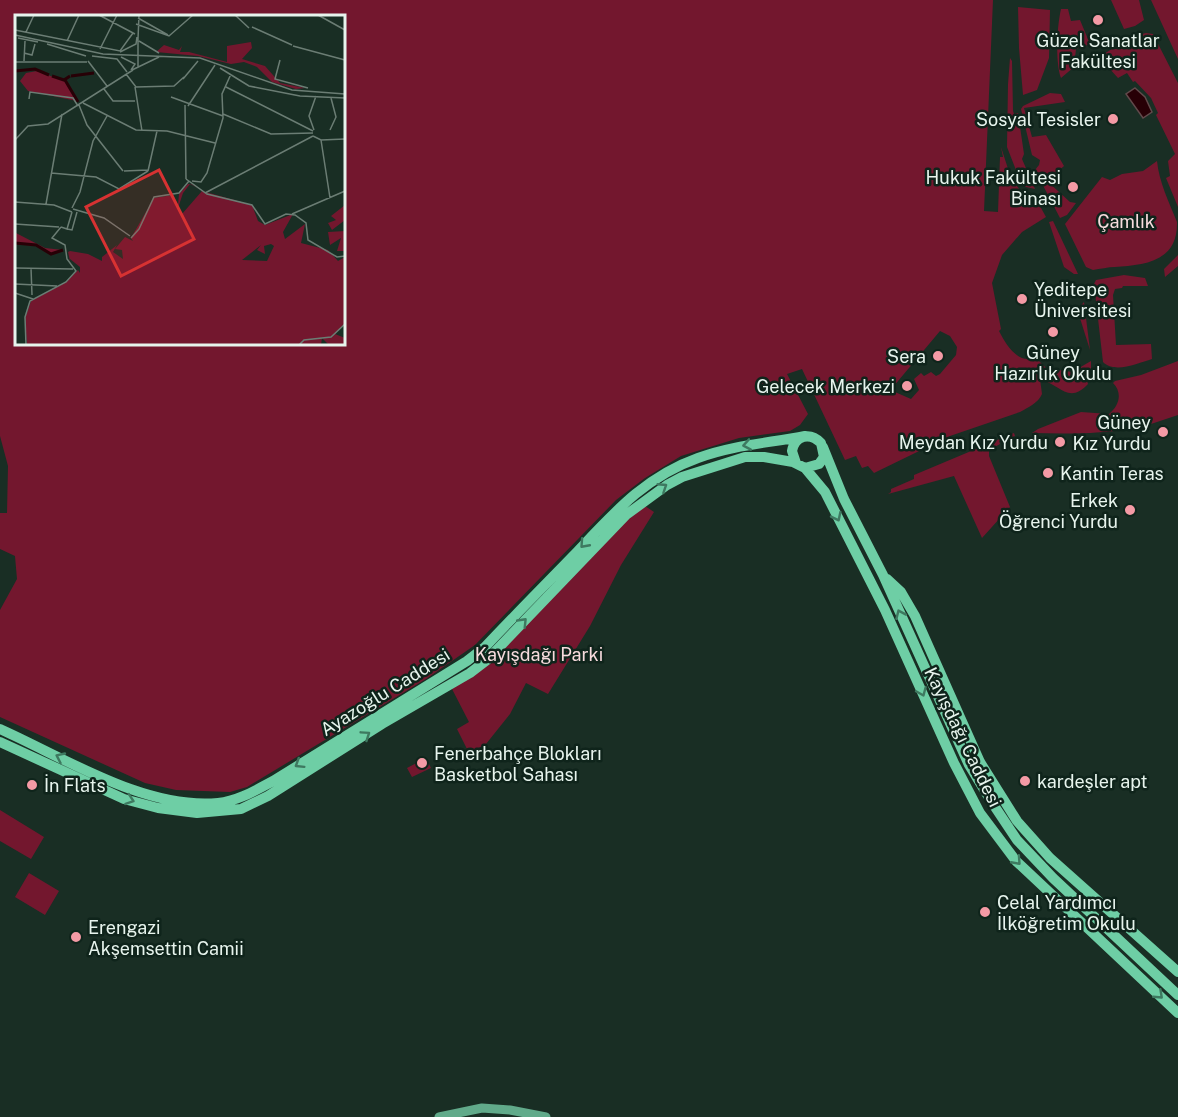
<svg xmlns="http://www.w3.org/2000/svg" width="1178" height="1117" viewBox="0 0 1178 1117" font-family="'Public Sans',sans-serif">
  <rect width="100%" height="100%" fill="#192e24"/>
  <path fill="#73172e" fill-rule="evenodd" d="M0,0h993l-9,211 14,1 2,-55h3l-2,-10 10,31 9,12 15,7 11,20 -24,15 -20,23 -10,28 9,46 -2,2c5,10 13,23 23,27 5,2 10,0 15,1l9,9 26,4 19,-11v9l-4,11 1,3c-19,21 -29,0 -48,-5l2,15c-4,9 -13,13 -22,18l-70,24 -76,37 -6,-7 -6,2 -6,-12 -11,4 -43,-91 -15,5 21,40 -8,11 -10,6 -51,7 -58,18 -36,22 -29,22 -141,145 -49,34 -179,108 -17,5 -54,-2 -31,-7 -145,-66v-107l17,-31 -2,-23 -15,-7v-36h7l1,-47 -8,-30zM344,16v328h-328v-328zM940,331l10,5 7,11 -1,8 -16,19 -4,2 -5,-4 -7,4 -3,-3 -7,6 5,11 -8,9 -16,-7 -2,-5z
    M1111,0h28l5,20 -9,6 -11,3z
    M1151,0h27v59z
    M1018,7l32,3 -1,48 -12,32 -14,5 -4,-47z
    M1061,9h7l3,12 9,-1 10,24 -14,5 -2,18 -13,11c-6,-16 -4,-52 0,-69z
    M1146,33l7,1 25,49v124l-12,-29 4,-2 -2,-15 7,-7 -19,-39 2,-2 -7,-15 -16,-17 -2,1 -6,-9 -9,5 -19,-21 32,-20z
    M1010,58l2,3 1,50 1,3 4,-1 6,41 -2,5 13,30 -9,-2 -5,-4 -14,-36 1,-63z
    M1050,93l11,1 4,8 -41,6 8,29 14,-2 18,31 -17,15 23,21 6,1 -9,12 -7,3 -25,-48 4,-5 1,-5 -8,-5 -11,-46 2,-3z
    M1157,161c2,21 12,41 20,61 1,41 -35,43 -62,45 -7,0 -15,2 -22,3l-7,-3 -21,-43 37,-47 8,3 12,-6 21,-3z
    M1053,221l25,53h-4l-10,-7 -15,-45z
    M1178,255v11l-13,11 -1,-8z
    M1124,275l21,3 3,8h-25l-1,2 -7,1 -2,6 3,50 35,-1 1,15c-14,4 -37,15 -49,3l-9,-78 2,-4z
    M1084,302l6,48 -11,-35 -16,-1v-2l14,-2z
    M1178,361v54l-33,11h-7l-1,2c-35,6 -70,6 -105,5l6,-4 43,-17 28,2c10,-8 14,-21 4,-31l2,-2 26,-6z
    M1014,433l1,3 -16,5 1,3 -11,6v6l21,51 -28,31 -28,-62 -66,18 3,-2v-3l23,-10v-4z
    M645,506l9,6 -33,53 -31,61 -42,68 -22,-11 -16,31 -24,30 -17,9 -12,-24 12,-7 -17,-33 170,-165z
    M426,758l5,10 -19,9 -5,-9z
    M0,810l44,27 -13,22 -31,-18z
    M29,873l30,18 -14,24 -30,-18z"/>
  <path fill="#270006" stroke="#61494b" stroke-width="1.5" d="M1135,88l10,9 7,15 -9,6 -17,-24z"/>
  <g fill="none" stroke-linecap="round" stroke-linejoin="round">
    <path stroke="#61aa8a" stroke-width="9" d="M439,1117l43,-9 28,2 36,7"/>
    <path stroke="#6ecea5" stroke-width="10" d="M823,447l21,52 39,76 86,190 22,36 26,39 36,38 125,117
      M796,463l-4,-12c3,-16 18,-19 29,-8l3,14 -5,7 -14,4
      M887,579l14,13 14,24 65,146 37,59 33,37 128,114
      M0,729c65,29 145,81 218,74 20,-2 38,-13 55,-22l194,-120 18,-14c29,-31 59,-61 89,-92 38,-40 70,-78 124,-97 35,-13 71,-15 107,-22
      M0,742l124,57 34,9 39,5 44,-4 27,-13 114,-72 88,-51 17,-13 139,-145 41,-30 15,-8 63,-20h19l29,5 12,6 20,24 60,118 69,153 26,50 36,48 162,152"/>
  </g>
  <defs><path id="oneway-chevron" d="M-2-3.5L2.5 0L-2 3.5" fill="none" stroke-width="1.6" stroke-linecap="round" stroke-linejoin="round" transform="scale(1.5)"/></defs>
  <g stroke="#3e7960">
    <use href="#oneway-chevron" transform="translate(747 445) rotate(170)"/>
    <use href="#oneway-chevron" transform="translate(663 487) rotate(-33)"/>
    <use href="#oneway-chevron" transform="translate(837 517) rotate(64)"/>
    <use href="#oneway-chevron" transform="translate(584 544) rotate(132)"/>
    <use href="#oneway-chevron" transform="translate(900 614) rotate(-114)"/>
    <use href="#oneway-chevron" transform="translate(523 622) rotate(-46)"/>
    <use href="#oneway-chevron" transform="translate(922 692) rotate(67)"/>
    <use href="#oneway-chevron" transform="translate(366 735) rotate(-34)"/>
    <use href="#oneway-chevron" transform="translate(60 757) rotate(-155)"/>
    <use href="#oneway-chevron" transform="translate(299 764) rotate(148)"/>
    <use href="#oneway-chevron" transform="translate(130 800) rotate(19)"/>
    <use href="#oneway-chevron" transform="translate(1017 861) rotate(48)"/>
    <use href="#oneway-chevron" transform="translate(1159 995) rotate(43)"/>
  </g>
  <g fill="#f49aa5" stroke="#0f241b" stroke-width="2">
    <circle cx="1098" cy="20" r="6"/>
    <circle cx="1113" cy="119" r="6"/>
    <circle cx="1073" cy="187" r="6"/>
    <circle cx="1022" cy="299" r="6"/>
    <circle cx="1053" cy="332" r="6"/>
    <circle cx="938" cy="356" r="6"/>
    <circle cx="907" cy="386" r="6"/>
    <circle cx="1163" cy="432" r="6"/>
    <circle cx="1060" cy="442" r="6"/>
    <circle cx="1048" cy="473" r="6"/>
    <circle cx="1130" cy="510" r="6"/>
    <circle cx="422" cy="763" r="6"/>
    <circle cx="1025" cy="781" r="6"/>
    <circle cx="32" cy="785" r="6"/>
    <circle cx="985" cy="912" r="6"/>
    <circle cx="76" cy="937" r="6"/>
  </g>
  <g text-anchor="middle" dominant-baseline="central" stroke-width="5" stroke-linejoin="round" paint-order="stroke">
    <g font-size="18" fill="#e7f4ed" stroke="#0f241b" text-anchor="end">
      <text x="1098" y="40" text-anchor="middle">Güzel Sanatlar<tspan x="1098" dy="21">Fakültesi</tspan></text>
      <text x="1101" y="119">Sosyal Tesisler</text>
      <text x="1061" y="177">Hukuk Fakültesi<tspan x="1061" dy="21">Binası</tspan></text>
      <text x="1034" y="289" text-anchor="start">Yeditepe<tspan x="1034" dy="21">Üniversitesi</tspan></text>
      <text x="1053" y="352" text-anchor="middle">Güney<tspan x="1053" dy="21">Hazırlık Okulu</tspan></text>
      <text x="926" y="356">Sera</text>
      <text x="895" y="386">Gelecek Merkezi</text>
      <text x="1151" y="422">Güney<tspan x="1151" dy="21">Kız Yurdu</tspan></text>
      <text x="1048" y="442">Meydan Kız Yurdu</text>
      <text x="1060" y="473" text-anchor="start">Kantin Teras</text>
      <text x="1118" y="500">Erkek<tspan x="1118" dy="21">Öğrenci Yurdu</tspan></text>
      <text x="434" y="753" text-anchor="start">Fenerbahçe Blokları<tspan x="434" dy="21">Basketbol Sahası</tspan></text>
      <text x="1037" y="781" text-anchor="start">kardeşler apt</text>
      <text x="44" y="785" text-anchor="start">İn Flats</text>
      <text x="997" y="902" text-anchor="start">Celal Yardımcı<tspan x="997" dy="21">İlköğretim Okulu</tspan></text>
      <text x="88" y="927" text-anchor="start">Erengazi<tspan x="88" dy="21">Akşemsettin Camii</tspan></text>
    </g>
    <g font-size="18" fill="#f7dbdd" stroke="#0f241b">
      <text x="1126" y="221">Çamlık</text>
      <text x="539" y="654">Kayışdağı Parki</text>
    </g>
    <g font-size="18" fill="#e7f4ed" stroke="#0f241b">
      <text transform="translate(385 692) rotate(-32)">Ayazoğlu Caddesi</text>
      <text transform="translate(963 737) rotate(64)">Kayışdağı Caddesi</text>
    </g>
  </g>
  <g transform="translate(15 15)">
    <rect width="330" height="330" fill="#192e24"/>
    <path d="M236,27l1,6 -10,11 23,7 15,17 25,5 -9,1 -24,-7 -15,-15 -13,-5 -13,2 -33,-8 -42,-4 8,-7 15,5 3,-4 -2,6h9l38,10v-16zM22,56l30,11 10,19 -49,-10 -8,-10 6,-8zM173,169h3l9,5 -10,-5 -7,9 -5,15 4,6 20,-23 50,14 6,16 7,4 28,-11 -10,18 2,7 20,-15 -4,19 27,7 10,11 7,-4v67l-10,10 10,4v7h-16l-7,-7 -1,7h-294l-2,-27 6,-17 35,-19 12,-12 2,3v-6l-10,-8v-8v10l9,6 -9,-6 -2,-9 2,-1 18,3 14,7v-4l15,-12 -4,7 10,7 -1,-9 -7,-1 10,-12 8,4 -2,-3 23,-40 19,-3 5,10 1,-11zM256,229l3,2 -7,15 -25,-1 19,-15 -4,5 8,4 -1,-8zM330,190v15l-13,10 -4,-7 8,-3 -5,-4zM330,216l-1,20h-7l4,-13 -11,7 -2,-13zM1,218l29,15 18,2 -12,4 -14,-8 -22,-2z" fill="#73172e" fill-rule="evenodd"/>
    <path fill="none" stroke="#270006" stroke-width="3" d="M0,56l20,-2 14,6M37,61l12,4 6,-4M56,61l23,-3M50,65l13,22M0,228l21,2 15,9 12,-4"/>
    <path fill="none" stroke="#6b7d74" stroke-width="1.5" d="M84,0l36,19M220,0l14,13M303,0l27,15M123,3l30,17M121,9l33,12 24,-21M237,12l40,18M0,15l105,21 13,-18M11,17l8,-17M0,20l88,19 97,4 92,32 53,4M3,23l20,4M123,24l1,-24M52,26l12,-26M124,26l20,12M32,29l39,12M278,31l52,14M85,34l17,-34M105,37l16,-8 1,-7M9,38l8,2 3,-11M77,41l25,3 10,13M106,42l14,7 -4,6M265,45l-5,19 33,9M9,46l1,-20M73,46l19,25M0,47h72M123,53v-30M205,53l29,18 51,10 45,2M117,55l27,-13M111,59l10,13 38,-1 10,-9M168,64l15,-18M120,72l7,44M211,72l87,44M89,74l9,12h22M156,82l52,19M14,84l1,-7 43,6 5,8M68,88l53,27 31,1 48,12M64,90l8,20 36,46M170,90l1,74M173,91l27,-41M208,99l48,20 42,-1M299,115l-5,-14 7,-20M315,115l6,-13 -5,-19M298,121l8,4 24,-1M0,125l13,-14 20,-2 85,-54M306,125l9,58M109,156l24,-1M133,156l9,-40M36,158l45,4 23,12 29,-18M171,164l21,15 45,11 13,19 21,-10 9,1 11,8 2,17 29,17 8,-1M177,166l9,1 6,-9 16,-55 -1,-24 9,-20M190,178l108,-57M0,187l39,3 18,7M31,189l16,-90M57,193l8,-16 13,-51 14,-25M58,194l31,9 26,18M277,199l53,-23M0,209l44,3M46,212l6,2 5,-17M52,214l5,1 5,-18M116,223l8,-9 15,-32 25,-4 10,-12M0,253l58,1M16,253l1,27M0,269l42,2M0,278l18,6M11,330l-1,-28 5,-16 36,-19 10,-11 -9,-12 -2,-14 -13,-7 9,-11M284,330l5,-5 27,-3 14,-13"/>
    <path fill="#d73232" fill-opacity="0.15" stroke="#d73232" stroke-width="3" d="M144,155l35,69 -73,37 -35,-69z"/>
    <rect width="330" height="330" fill="none" stroke="#e7f4ed" stroke-width="3"/>
  </g>
</svg>
